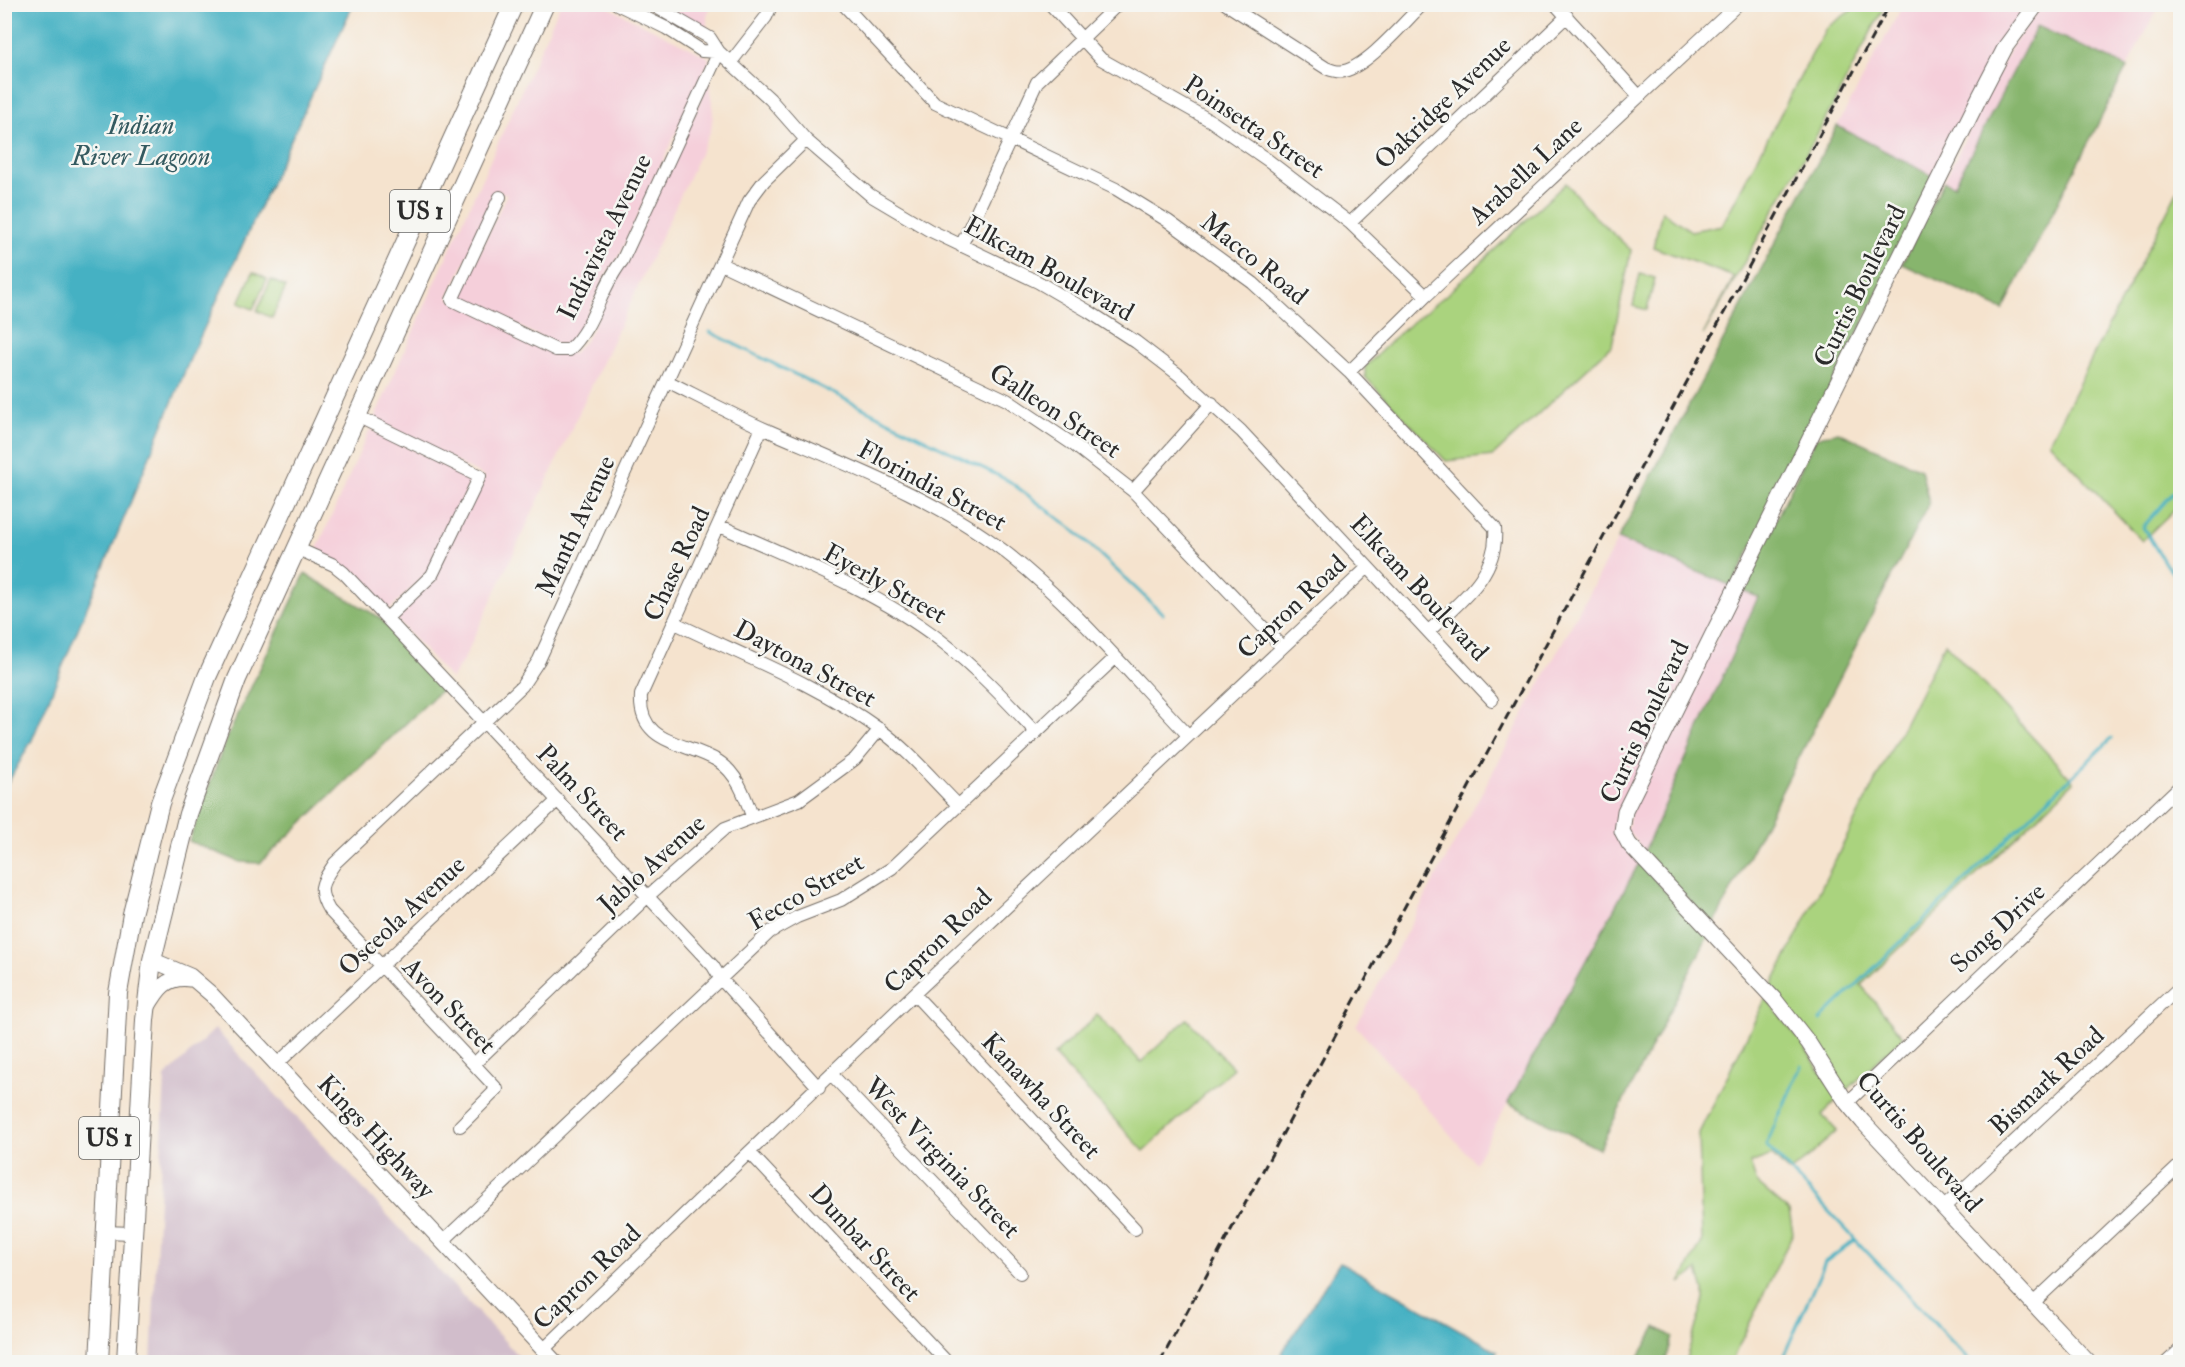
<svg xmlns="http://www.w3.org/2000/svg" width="2185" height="1367" viewBox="0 0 2185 1367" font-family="'IM FELL Double Pica',serif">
  <rect width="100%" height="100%" fill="#f6f6f2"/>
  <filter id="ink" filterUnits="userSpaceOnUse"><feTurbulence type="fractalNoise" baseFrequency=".0167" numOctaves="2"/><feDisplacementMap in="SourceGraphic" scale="12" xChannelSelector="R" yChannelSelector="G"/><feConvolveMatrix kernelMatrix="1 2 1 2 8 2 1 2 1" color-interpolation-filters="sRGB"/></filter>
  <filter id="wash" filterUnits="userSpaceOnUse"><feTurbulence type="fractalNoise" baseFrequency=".008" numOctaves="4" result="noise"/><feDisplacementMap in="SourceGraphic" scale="24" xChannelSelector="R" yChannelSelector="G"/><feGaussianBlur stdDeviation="1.35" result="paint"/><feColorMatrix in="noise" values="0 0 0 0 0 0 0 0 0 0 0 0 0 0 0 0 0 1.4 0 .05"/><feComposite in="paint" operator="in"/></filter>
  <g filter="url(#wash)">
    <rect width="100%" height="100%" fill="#f5e3ce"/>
    <path fill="#f5cfda" d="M560,5h44l104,52 1,4 -91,198 -12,15 -28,61 -10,10h-11l-98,-48 48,-103 -9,-3 -50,107 124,56 15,-15 123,-259 3,34 -2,16 -247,529 -13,20 -56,-61 17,-16 73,-125 -111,-58z
      M662,5h49l-4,11v14z
      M1903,5h128l-96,172 -98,-51z
      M2043,5h116l-32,62 -90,-41 -83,161 -10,-6 66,-133z
      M370,429l103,49 -45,94 -40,39 -72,-60z
      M1618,539l114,47 -111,223 18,54 -164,300 -119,-137z
      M1741,590l17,7 -114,255 -16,-22 2,-18z"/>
    <path fill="#d1bdcb" d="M215,1029l309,333h-373l14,-285z"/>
    <path fill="#aad37e" stroke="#6a7f54" stroke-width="1.5" d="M1859,5h26l-62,119 -120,211 31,-58 -81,-30 9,-36 29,20 31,-6 104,-197z
      M1566,183l26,31 39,36 -19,95 -119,111 -47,5 -81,-84v-10l33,-33 48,-39z
      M2180,186v318l-38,37 -93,-99z
      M253,272l14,7 -14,30 -14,-6z
      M1640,274l15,4 -8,32 -14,-4z
      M271,280l15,7 -14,31 -15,-7z
      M1945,643l129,139 -213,203 42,52 -57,54 -75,-104z
      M1766,998l38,48 34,53 -16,16 15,16 -30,28 -18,13 -17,-17 -22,8 7,20 32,28 4,22 -62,129h-46l19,-62v-10l-6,-20 -18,13 22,-41 -3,-109z
      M1097,1015l44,47 46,-43 46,49 -89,83 -90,-96z"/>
    <path fill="#87b56d" stroke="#59704c" stroke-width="1.5" d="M2037,26l90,41 -124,243 -101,-46 42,-83 10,5z
      M1837,126l98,51 -203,409 -114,-47z
      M1838,432l83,37 8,34 -216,423 -69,-74 114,-255 -17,-7 75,-152z
      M305,574l74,43 65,70 -184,176 -20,-1 -51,-21 36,-99z
      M1639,863l69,73 -109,213 -91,-46z
      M1656,1327l17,10 -8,25h-29z"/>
    <path fill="#45b1c3" stroke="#386e77" stroke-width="1.5" d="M5,4l348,1 -163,354 -158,381 -27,48z
      M1340,1262l157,89 -6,11h-215z"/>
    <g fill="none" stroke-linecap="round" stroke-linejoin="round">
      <path stroke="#45b1c3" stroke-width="3" d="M710,332l299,149 65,49 89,84
        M2180,485l-37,42 23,38 14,16
        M1820,1020l292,-282
        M1801,1066l-35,79 205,217
        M1781,1362l44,-100 30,-22"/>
    </g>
  </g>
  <g filter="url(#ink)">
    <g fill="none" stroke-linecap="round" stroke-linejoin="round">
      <g stroke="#726b64" stroke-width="14">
        <path id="minor" d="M617,4l49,24 36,23 17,1
          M651,4l59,34 9,14 51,47 36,41 64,55 59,35 109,52 50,29 48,31 43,33 62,56 251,269
          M843,4l92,99 181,86 52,32 85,62 96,89 146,156c4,47 -36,74 -66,103
          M1050,4l51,55 110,62 58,40 81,62 76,73
          M1226,4l100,64c5,2 12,5 18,3 25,-6 60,-49 79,-67
          M1555,4l84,92
          M731,62l35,-45 6,-13
          M500,197l-48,103 104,50h13c26,-24 31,-62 53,-89l97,-209
          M1350,223l217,-207
          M961,246l76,-164 81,-78
          M721,264l286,136 67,45 59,46 149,156
          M1349,372l77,-76 312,-292
          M667,381c34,17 68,35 102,50 78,34 168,68 235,120 68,53 125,122 184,184
          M357,416l123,60 -48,99 -45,43
          M1133,491l79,-88
          M720,526c74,33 155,64 220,114 35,27 66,60 96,92
          M296,548l38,17 10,8 369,393 7,12 99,110
          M675,623c68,33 142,61 204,106 30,22 53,50 79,76
          M752,816c-7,-20 -15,-43 -34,-55 -33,-20 -80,-16 -77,-66l121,-267
          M914,994l221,235
          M474,1064l174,-168 77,-68 74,-28 56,-41 25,-30
          M276,1065l282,-265
          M832,1075l188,198
          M1847,1103l333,-317
          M460,1126l37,-37 -168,-179c-13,-22 -7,-27 6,-47l187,-177 17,-26 210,-459 15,-20 42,-41
          M751,1154l196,208
          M1943,1208l237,-221
          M104,1232l28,1
          M442,1242l328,-310 27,-15 44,-17 51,-32 223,-210
          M2032,1304l148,-139
          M543,1350l371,-356 454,-427
          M2167,1362l13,-12"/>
      </g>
      <g stroke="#726b64" stroke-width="17">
        <path id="tertiary" d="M2037,4l-31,42 -27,52 -354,713 -3,20 7,13 146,156 33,42 39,61 16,19 225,240
          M152,960l38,16 21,18 344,368
          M147,1008c11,-19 19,-32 43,-29"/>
      </g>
      <g stroke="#726b64" stroke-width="20">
        <path id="primary" d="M99,1362l19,-369 14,-79 28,-111 47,-126 307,-673
          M126,1362l19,-342 7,-60 36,-146 49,-135 308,-675"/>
      </g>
      <use href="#minor" stroke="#fff" stroke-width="12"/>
      <use href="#tertiary" stroke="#fff" stroke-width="15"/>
      <use href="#primary" stroke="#fff" stroke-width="18"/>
      <path stroke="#2b2b2b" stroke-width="3" stroke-dasharray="9 4.5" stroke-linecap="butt" d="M1160,1362l730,-1358"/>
    </g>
  </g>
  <g text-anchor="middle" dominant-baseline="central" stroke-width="5" stroke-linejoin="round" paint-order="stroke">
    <g fill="#f6f6f2" stroke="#686867" stroke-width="1.5">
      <rect x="390" y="190" width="60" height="42" rx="4.5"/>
      <rect x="79" y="1117" width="60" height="42" rx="4.5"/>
    </g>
    <g font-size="24" font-weight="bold" fill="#2b2b2b">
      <text x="420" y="211">US 1</text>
      <text x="109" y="1138">US 1</text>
    </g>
    <g font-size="26" fill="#2b2b2b" stroke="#f6f6f2">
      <text transform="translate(1443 103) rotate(-44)">Oakridge Avenue</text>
      <text transform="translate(1254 127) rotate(34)">Poinsetta Street</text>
      <text transform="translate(1526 171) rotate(-43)">Arabella Lane</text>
      <text transform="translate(605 237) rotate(-64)">Indiavista Avenue</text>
      <text transform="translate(1254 259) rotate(39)">Macco Road</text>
      <text transform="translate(1049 269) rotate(29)">Elkcam Boulevard</text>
      <text transform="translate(1860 286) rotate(-64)">Curtis Boulevard</text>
      <text transform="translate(1055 411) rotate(33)">Galleon Street</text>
      <text transform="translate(932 486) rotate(28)">Florindia Street</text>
      <text transform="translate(576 526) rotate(-65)">Manth Avenue</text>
      <text transform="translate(677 564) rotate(-65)">Chase Road</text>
      <text transform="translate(885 584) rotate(29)">Eyerly Street</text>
      <text transform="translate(1419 588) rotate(47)">Elkcam Boulevard</text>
      <text transform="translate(1292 607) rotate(-43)">Capron Road</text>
      <text transform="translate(805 664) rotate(28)">Daytona Street</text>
      <text transform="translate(1645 722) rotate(-65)">Curtis Boulevard</text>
      <text transform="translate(582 793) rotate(47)">Palm Street</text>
      <text transform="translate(652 864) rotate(-42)">Jablo Avenue</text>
      <text transform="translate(806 892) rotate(-30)">Fecco Street</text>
      <text transform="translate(402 916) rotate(-43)">Osceola Avenue</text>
      <text transform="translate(1998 928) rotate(-43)">Song Drive</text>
      <text transform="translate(938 941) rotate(-44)">Capron Road</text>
      <text transform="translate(449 1006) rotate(46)">Avon Street</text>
      <text transform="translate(2047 1081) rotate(-43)">Bismark Road</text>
      <text transform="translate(1041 1096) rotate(47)">Kanawha Street</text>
      <text transform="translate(376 1137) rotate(47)">Kings Highway</text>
      <text transform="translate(1919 1142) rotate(49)">Curtis Boulevard</text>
      <text transform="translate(942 1158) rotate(46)">West Virginia Street</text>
      <text transform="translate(865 1243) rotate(47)">Dunbar Street</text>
      <text transform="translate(587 1277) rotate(-44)">Capron Road</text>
    </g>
    <g font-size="27" font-style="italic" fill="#345a60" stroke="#f6f6f2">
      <text x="141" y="125">Indian<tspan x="141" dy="31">River Lagoon</tspan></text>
    </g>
  </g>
  <rect width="2185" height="1367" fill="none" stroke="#f6f6f2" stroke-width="24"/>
</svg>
